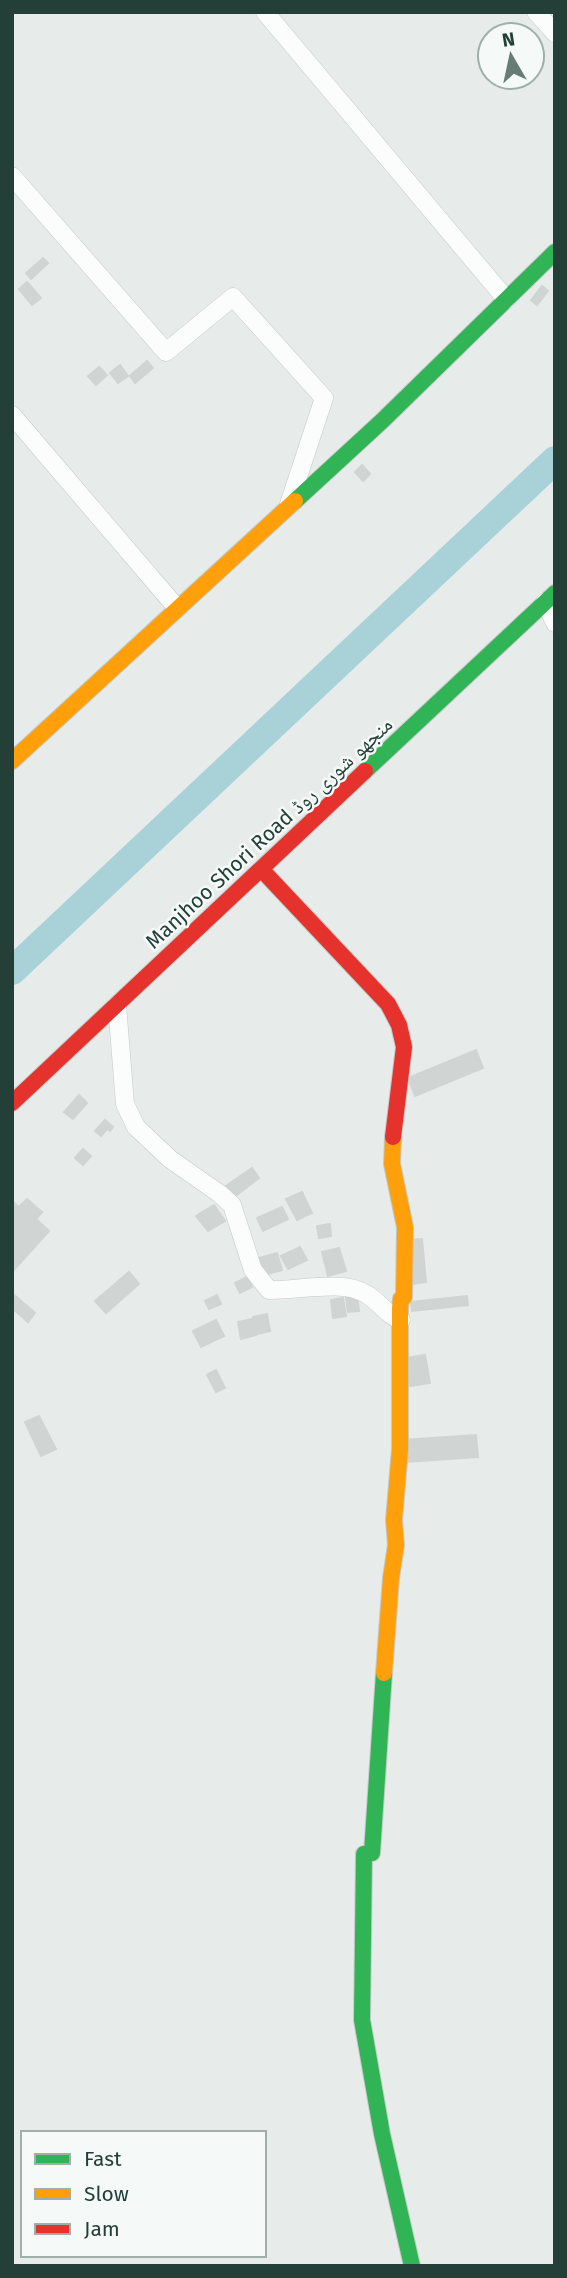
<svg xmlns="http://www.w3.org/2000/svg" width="567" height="2278" viewBox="0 0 567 2278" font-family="'Fira Sans','Noto Naskh Arabic',sans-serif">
  <rect width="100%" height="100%" fill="#e7ecea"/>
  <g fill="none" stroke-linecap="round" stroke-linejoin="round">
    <path stroke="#a9d2d8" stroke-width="28" d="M12,971l543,-511"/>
  </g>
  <path fill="#d0d4d3" stroke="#cfd5d2" stroke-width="2" d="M43,258l5,5 -17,16 -5,-6z
    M27,282l14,16 -9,7 -13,-16z
    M542,286l6,5 -11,14 -6,-5z
    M147,361l6,7 -18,15 -5,-7z
    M120,365l8,11 -10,7 -8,-10z
    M99,367l8,8 -11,10 -8,-9z
    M362,465l8,9 -7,7 -8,-9z
    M476,1050l7,18 -68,28 -7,-18z
    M79,1095l8,8 -14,16 -9,-7z
    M105,1120l8,7 -3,4 -3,-2 -6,7 -6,-5z
    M83,1149l8,7 -8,9 -8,-7z
    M252,1168l7,10 -25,19 -8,-11z
    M302,1192l10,21 -15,7 -11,-21z
    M27,1199l15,13 -6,7 13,12 -37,41v-71l7,6z
    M214,1205l11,16 -17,10 -12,-15z
    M282,1207l6,12 -25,12 -6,-13z
    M330,1224l1,12 -12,2 -2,-12z
    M422,1239l4,43 -14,2 -4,-44z
    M300,1247l7,13 -19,9 -7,-13z
    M339,1248l7,23 -18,5 -6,-24z
    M277,1253l5,17 -22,6 -4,-17z
    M129,1272l10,12 -33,29 -11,-12z
    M247,1277l5,10 -12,6 -5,-10z
    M12,1293l23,20 -7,9 -16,-14z
    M217,1295l4,9 -12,5 -4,-8z
    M357,1296l2,15 -11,1 -2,-14z
    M467,1296l1,9 -56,6 -1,-9z
    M343,1298l3,18 -13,2 -2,-18z
    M267,1314l3,17 -13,3 -4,-17z
    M252,1319l4,16 -15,4 -3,-17z
    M216,1320l8,16 -23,11 -8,-16z
    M425,1355l5,28 -20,3 -4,-28z
    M216,1370l9,18 -9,4 -9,-17z
    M39,1416l17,33 -15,7 -16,-34z
    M476,1435l2,22 -73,5 -2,-22z"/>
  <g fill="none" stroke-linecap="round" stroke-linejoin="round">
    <g stroke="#c4c9c7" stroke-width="19">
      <path id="street" d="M265,12l241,287
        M536,12l19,21
        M12,176l154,176 67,-55 91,101 -35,106
        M12,415l165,193
        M545,602l10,21
        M117,1005l8,99 11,23 34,32 50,35 12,11 21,65 16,20c27,1 74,-11 97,4 13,7 20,21 35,26"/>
    </g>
    <g stroke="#c2c9c7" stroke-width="18">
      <path id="fast" d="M295,501l87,-80 173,-169
        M365,771l190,-178
        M384,1673l-12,180 -8,1 -2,166 20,114 30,132"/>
    </g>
    <g stroke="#c2c9c7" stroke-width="18">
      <path id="slow" d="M12,761l283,-260
        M384,1673l7,-95 5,-33 -2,-25 6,-71v-141l1,-9 3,-2 1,-70 -13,-63 1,-27"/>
    </g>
    <g stroke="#c2c9c7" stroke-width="18">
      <path id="jam" d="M261,869l127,135 11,21 5,22 -11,90
        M12,1103l353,-332"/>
    </g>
    <use href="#street" stroke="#fbfcfc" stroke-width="18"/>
    <use href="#fast" stroke="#30b455" stroke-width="16"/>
    <use href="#slow" stroke="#ff9f0a" stroke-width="16"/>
    <use href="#jam" stroke="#e5322d" stroke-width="16"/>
  </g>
  <g text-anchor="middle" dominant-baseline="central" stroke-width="5" stroke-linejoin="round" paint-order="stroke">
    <g font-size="21" fill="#243f38" stroke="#f5faf8">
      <text transform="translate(269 833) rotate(-43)">Manjhoo Shori Road منجھو شوری روڈ</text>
    </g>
  </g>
  <rect width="567" height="2278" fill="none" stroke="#243f38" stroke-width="28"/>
  <rect x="21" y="2131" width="245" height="126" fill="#f5faf8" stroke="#a1afab" stroke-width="2"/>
  <rect x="35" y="2154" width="35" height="10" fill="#30b455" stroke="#a1afab" stroke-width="2"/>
  <text x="84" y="2166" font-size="21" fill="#243f38">Fast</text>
  <rect x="35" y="2189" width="35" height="10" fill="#ff9f0a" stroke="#a1afab" stroke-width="2"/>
  <text x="84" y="2201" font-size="21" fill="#243f38">Slow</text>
  <rect x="35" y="2224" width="35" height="10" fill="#e5322d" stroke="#a1afab" stroke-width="2"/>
  <text x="84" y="2236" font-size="21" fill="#243f38">Jam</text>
  <g transform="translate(511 56) rotate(351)"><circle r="33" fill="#f5faf8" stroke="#a1afab" stroke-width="2"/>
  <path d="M0-5L12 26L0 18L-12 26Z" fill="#687c76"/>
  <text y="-10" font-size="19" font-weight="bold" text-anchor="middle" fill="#243f38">N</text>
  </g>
</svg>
